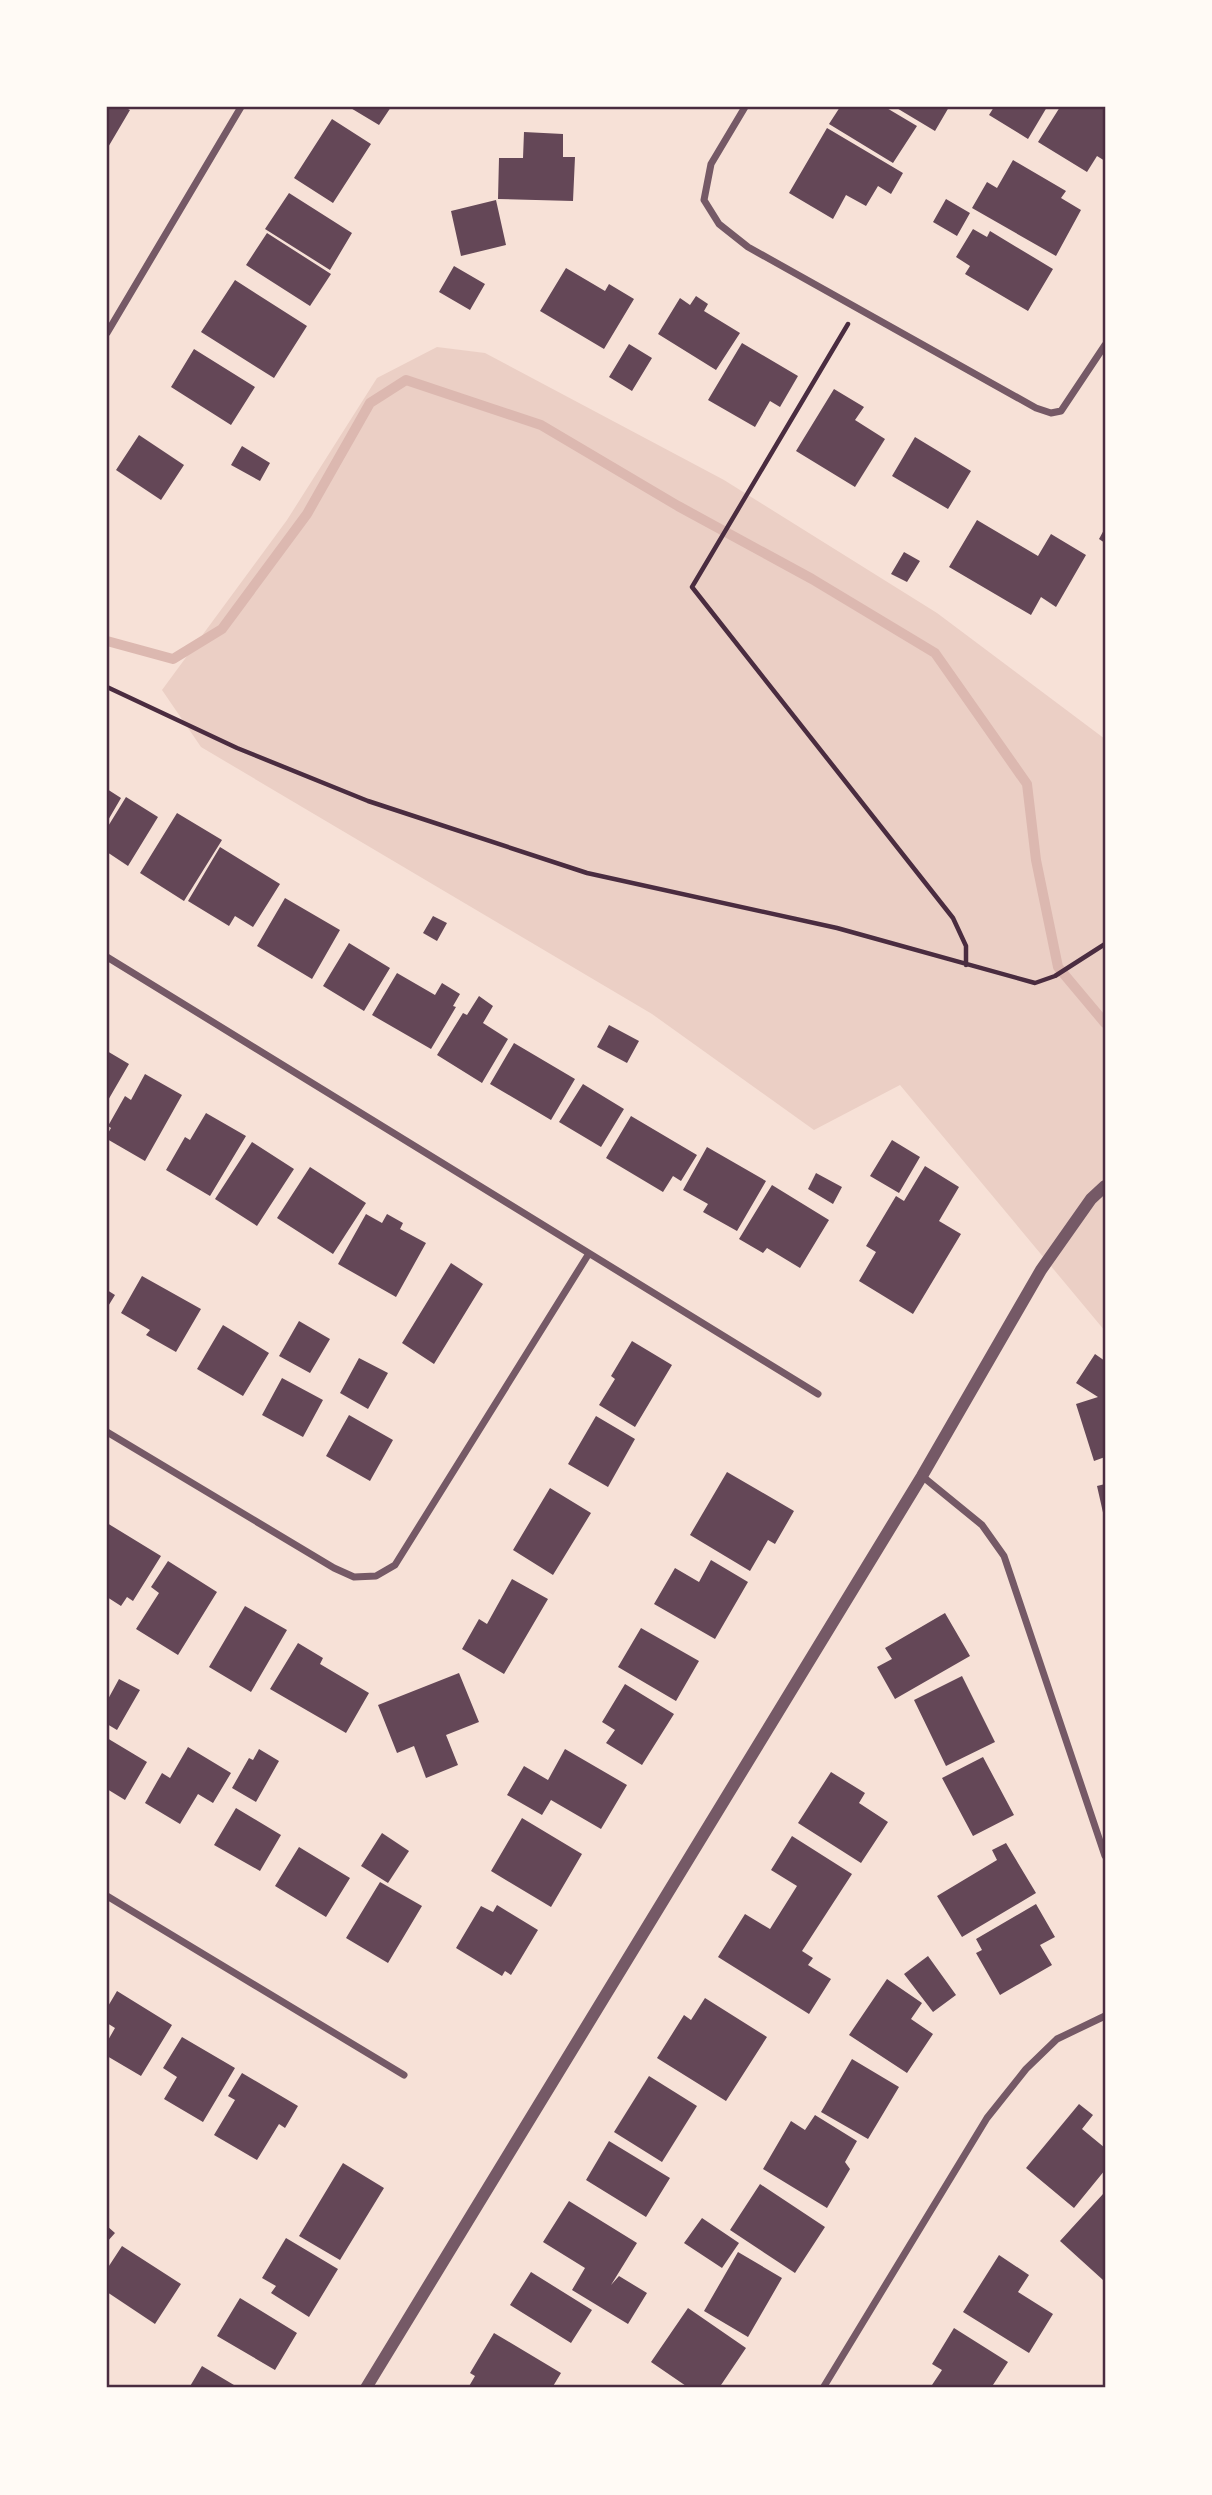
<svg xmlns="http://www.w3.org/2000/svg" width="1212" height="2495" viewBox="0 0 1212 2495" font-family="'Roboto Serif',serif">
  <rect width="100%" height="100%" fill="#f7e1d7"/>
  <path fill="#ebcfc5" d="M437,347l48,6 239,127 213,133 168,126v592l-205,-246 -86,45 -162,-116 -451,-267 -39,-57 125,-170 90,-142z"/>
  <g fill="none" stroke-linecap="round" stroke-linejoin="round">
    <path stroke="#dcb8b0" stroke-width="10" d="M107,641l66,18 49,-30 85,-115 63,-111 36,-23 135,45 137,81 134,73 123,74 92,131 9,76 22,107 47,56"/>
  </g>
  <path fill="#644757" d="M107,107h17l6,3 -23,39z
    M349,107h42l-12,18z
    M840,107h45l32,19 -24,37 -64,-39z
    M895,107h54l-14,24z
    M994,107h53l-19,32 -39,-24z
    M1060,107h45v54l-8,-5 -10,16 -49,-30z
    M332,119l39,25 -38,59 -39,-25z
    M827,128l76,45 -12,21 -13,-8 -12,20 -20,-11 -13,24 -44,-26z
    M524,132l39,2v23h12l-2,44 -75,-2 1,-41h24z
    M1013,160l53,31 -5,7 20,12 -25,46 -84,-48 15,-26 10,6z
    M289,193l63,40 -22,37 -65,-41z
    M946,199l24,14 -13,23 -24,-14z
    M496,200l10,45 -45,11 -10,-45z
    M973,229l14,8 3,-6 63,38 -25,42 -63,-37 5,-8 -14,-9z
    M267,233l64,41 -21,32 -64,-41z
    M454,266l31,18 -15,26 -31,-18z
    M566,268l39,23 4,-7 25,15 -30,50 -64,-38z
    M235,280l72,46 -33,52 -73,-46z
    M696,296l12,8 -4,7 36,22 -24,37 -58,-36 22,-36 10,7z
    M742,343l56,33 -18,31 -10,-6 -15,26 -47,-27z
    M629,344l23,14 -20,33 -23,-14z
    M194,349l61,38 -24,38 -60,-38z
    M834,389l30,18 -9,13 30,19 -30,48 -59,-36z
    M139,435l45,30 -23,35 -45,-30z
    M915,437l56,34 -23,38 -56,-33z
    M242,446l28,17 -10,18 -29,-16z
    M977,520l61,36 13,-22 35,21 -30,52 -15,-10 -10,18 -82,-48z
    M1105,528v15l-6,-4z
    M904,552l16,9 -13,21 -16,-8z
    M107,789l14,9 -14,24z
    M126,797l32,20 -30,49 -21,-14v-24z
    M177,813l45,27 -38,61 -44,-28z
    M220,847l60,37 -27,43 -18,-11 -6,10 -41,-25z
    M285,898l55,32 -28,49 -55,-33z
    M433,916l14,7 -10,18 -14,-8z
    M349,943l41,25 -26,43 -41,-25z
    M397,973l38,22 7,-12 18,11 -7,12 3,1 -25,42 -59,-34z
    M479,996l14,10 -10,17 25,16 -26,44 -45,-28 26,-42 4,2z
    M609,1025l30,16 -12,22 -30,-16z
    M514,1043l61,36 -24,41 -61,-36z
    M107,1051l22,13 -22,38z
    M145,1074l37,21 -37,66 -38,-22v-4l4,-7 -3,-2 17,-30 6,4z
    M583,1084l41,25 -23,38 -42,-25z
    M206,1113l40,23 -36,60 -44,-26 19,-33 5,3z
    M631,1116l66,39 -16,26 -8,-5 -10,16 -57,-34z
    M892,1140l28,17 -21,36 -29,-17z
    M252,1142l42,27 -37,57 -42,-27z
    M707,1147l59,34 -29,50 -34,-19 5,-8 -25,-14z
    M925,1166l34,21 -20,34 22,13 -48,80 -54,-33 17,-29 -10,-6 30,-50 8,5z
    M310,1167l56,36 -33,51 -56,-36z
    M816,1173l26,14 -9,17 -25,-15z
    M772,1185l57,35 -29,48 -33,-20 -4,5 -24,-14z
    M366,1214l16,9 5,-9 16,9 -3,6 26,14 -30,54 -58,-33z
    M451,1263l32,21 -49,80 -32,-21z
    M142,1276l59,33 -25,43 -30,-17 4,-5 -29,-17z
    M107,1290l8,5 -8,13z
    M299,1321l31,18 -20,34 -31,-17z
    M223,1325l46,28 -26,43 -46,-27z
    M632,1341l40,24 -37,62 -36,-22 16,-26 -4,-3z
    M1095,1354l10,7v96l-11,4 -18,-57 22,-7 -22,-14z
    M359,1358l29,15 -20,36 -28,-16z
    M282,1378l41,22 -20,37 -41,-22z
    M349,1415l44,25 -23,41 -44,-25z
    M596,1416l39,23 -27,48 -40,-23z
    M727,1472l67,39 -19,33 -7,-4 -18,31 -60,-36z
    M1105,1484v33h-1l-7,-31z
    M550,1488l41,25 -38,62 -40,-25z
    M107,1523l54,33 -28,45 -6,-4 -6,9 -14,-9z
    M711,1560l37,22 -33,57 -61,-35 21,-36 24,14z
    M168,1561l49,31 -39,63 -42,-26 23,-36 -8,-6z
    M512,1579l36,20 -44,75 -42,-25 17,-30 8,5z
    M245,1606l42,24 -36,62 -42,-25z
    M945,1613l25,43 -75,43 -18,-32 15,-8 -7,-11z
    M641,1628l58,33 -23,40 -58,-34z
    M298,1643l25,15 -3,6 49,29 -23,40 -76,-44z
    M459,1673l20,49 -33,13 12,30 -32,13 -12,-32 -17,7 -19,-48z
    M962,1676l33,66 -49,24 -32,-66z
    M119,1679l21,11 -23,40 -10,-6v-23z
    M625,1684l49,30 -32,51 -36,-22 9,-13 -13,-8z
    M107,1738l40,24 -22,38 -18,-11z
    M188,1747l43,26 -18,30 -15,-9 -18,30 -35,-21 17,-30 8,5z
    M259,1749l20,12 -23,41 -24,-14 17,-30 4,2z
    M565,1749l62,36 -26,44 -50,-29 -9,15 -35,-20 17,-29 24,14z
    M983,1757l31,58 -41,21 -31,-58z
    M831,1772l34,21 -6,10 29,19 -27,41 -63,-40z
    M236,1808l45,27 -21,36 -46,-26z
    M522,1818l60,36 -31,53 -60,-36z
    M382,1833l27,18 -21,32 -27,-17z
    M792,1836l60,38 -50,77 11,7 -5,7 23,14 -22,35 -91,-57 27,-43 25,15 27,-43 -26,-16z
    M1006,1843l30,50 -74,44 -25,-41 60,-36 -5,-10z
    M299,1847l51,31 -24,39 -51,-31z
    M380,1882l42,24 -34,57 -42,-25z
    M1036,1904l19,33 -15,8 12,20 -52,30 -24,-42 6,-3 -6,-11z
    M497,1905l41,25 -27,45 -6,-4 -3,5 -46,-28 25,-42 12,6z
    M928,1956l28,39 -23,17 -29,-38z
    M887,1979l35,24 -11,16 22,15 -26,39 -58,-38z
    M117,1991l55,34 -31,51 -34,-20v-14l8,-14 -8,-5v-15z
    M705,1998l62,39 -41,64 -69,-43 27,-43 7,5z
    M182,2037l53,31 -32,54 -39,-23 13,-22 -14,-9z
    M852,2059l47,28 -31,52 -47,-27z
    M242,2073l56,33 -13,22 -6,-4 -22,36 -43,-25 21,-35 -7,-4z
    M649,2076l48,30 -35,56 -48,-30z
    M1079,2104l14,11 -11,14 23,19v22l-31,38 -48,-40z
    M815,2115l42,26 -12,21 5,7 -23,39 -64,-39 28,-48 14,9z
    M609,2141l61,37 -24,39 -60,-37z
    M343,2163l41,25 -44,72 -41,-24z
    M760,2184l65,43 -30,46 -65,-43z
    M1103,2194l2,84 -2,2 -43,-39z
    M569,2201l68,42 -26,42 8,-9 28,17 -19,31 -56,-34 13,-22 -42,-26z
    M702,2218l37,25 -17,25 -38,-25z
    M107,2226l8,7 -8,9z
    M286,2238l52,31 -29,48 -38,-24 5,-7 -14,-8z
    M122,2246l59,38 -26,40 -48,-32v-23z
    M738,2252l44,26 -34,59 -44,-26z
    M999,2255l30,20 -11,17 35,22 -24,39 -66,-41z
    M531,2272l61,38 -21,33 -61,-38z
    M240,2298l57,35 -22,37 -58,-34z
    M688,2308l58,40 -27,40h-30l-38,-26z
    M954,2328l54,34 -17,26h-61l12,-18 -10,-6z
    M494,2333l67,40 -9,15h-84l7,-12 -5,-3z
    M202,2366l37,22h-50z"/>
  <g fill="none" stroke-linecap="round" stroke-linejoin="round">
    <path stroke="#4a2c40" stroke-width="4.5" d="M848,324l-156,263 261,331 13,28v19
      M107,687l130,61 131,53 219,72 250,55 198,55 20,-7 50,-32"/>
    <path stroke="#755966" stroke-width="7" d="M745,107l-34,57 -7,36 15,24 29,23 288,161 15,5 10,-2 44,-66
      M107,333l134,-226
      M107,957l711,437
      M107,1432l227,136 20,9 22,-1 19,-11 193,-310
      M922,1476l60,49 22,31 101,300
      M107,1896l297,179
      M823,2388l164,-270 39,-49 31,-30 48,-23"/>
    <path stroke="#755966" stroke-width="12" d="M366,2388l556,-912 119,-206 50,-71 14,-13"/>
  </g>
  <rect width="1212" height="2495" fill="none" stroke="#fffaf5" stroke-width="217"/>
  <rect x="108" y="108" width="996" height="2278" fill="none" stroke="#4a2c40" stroke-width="2.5"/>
</svg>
